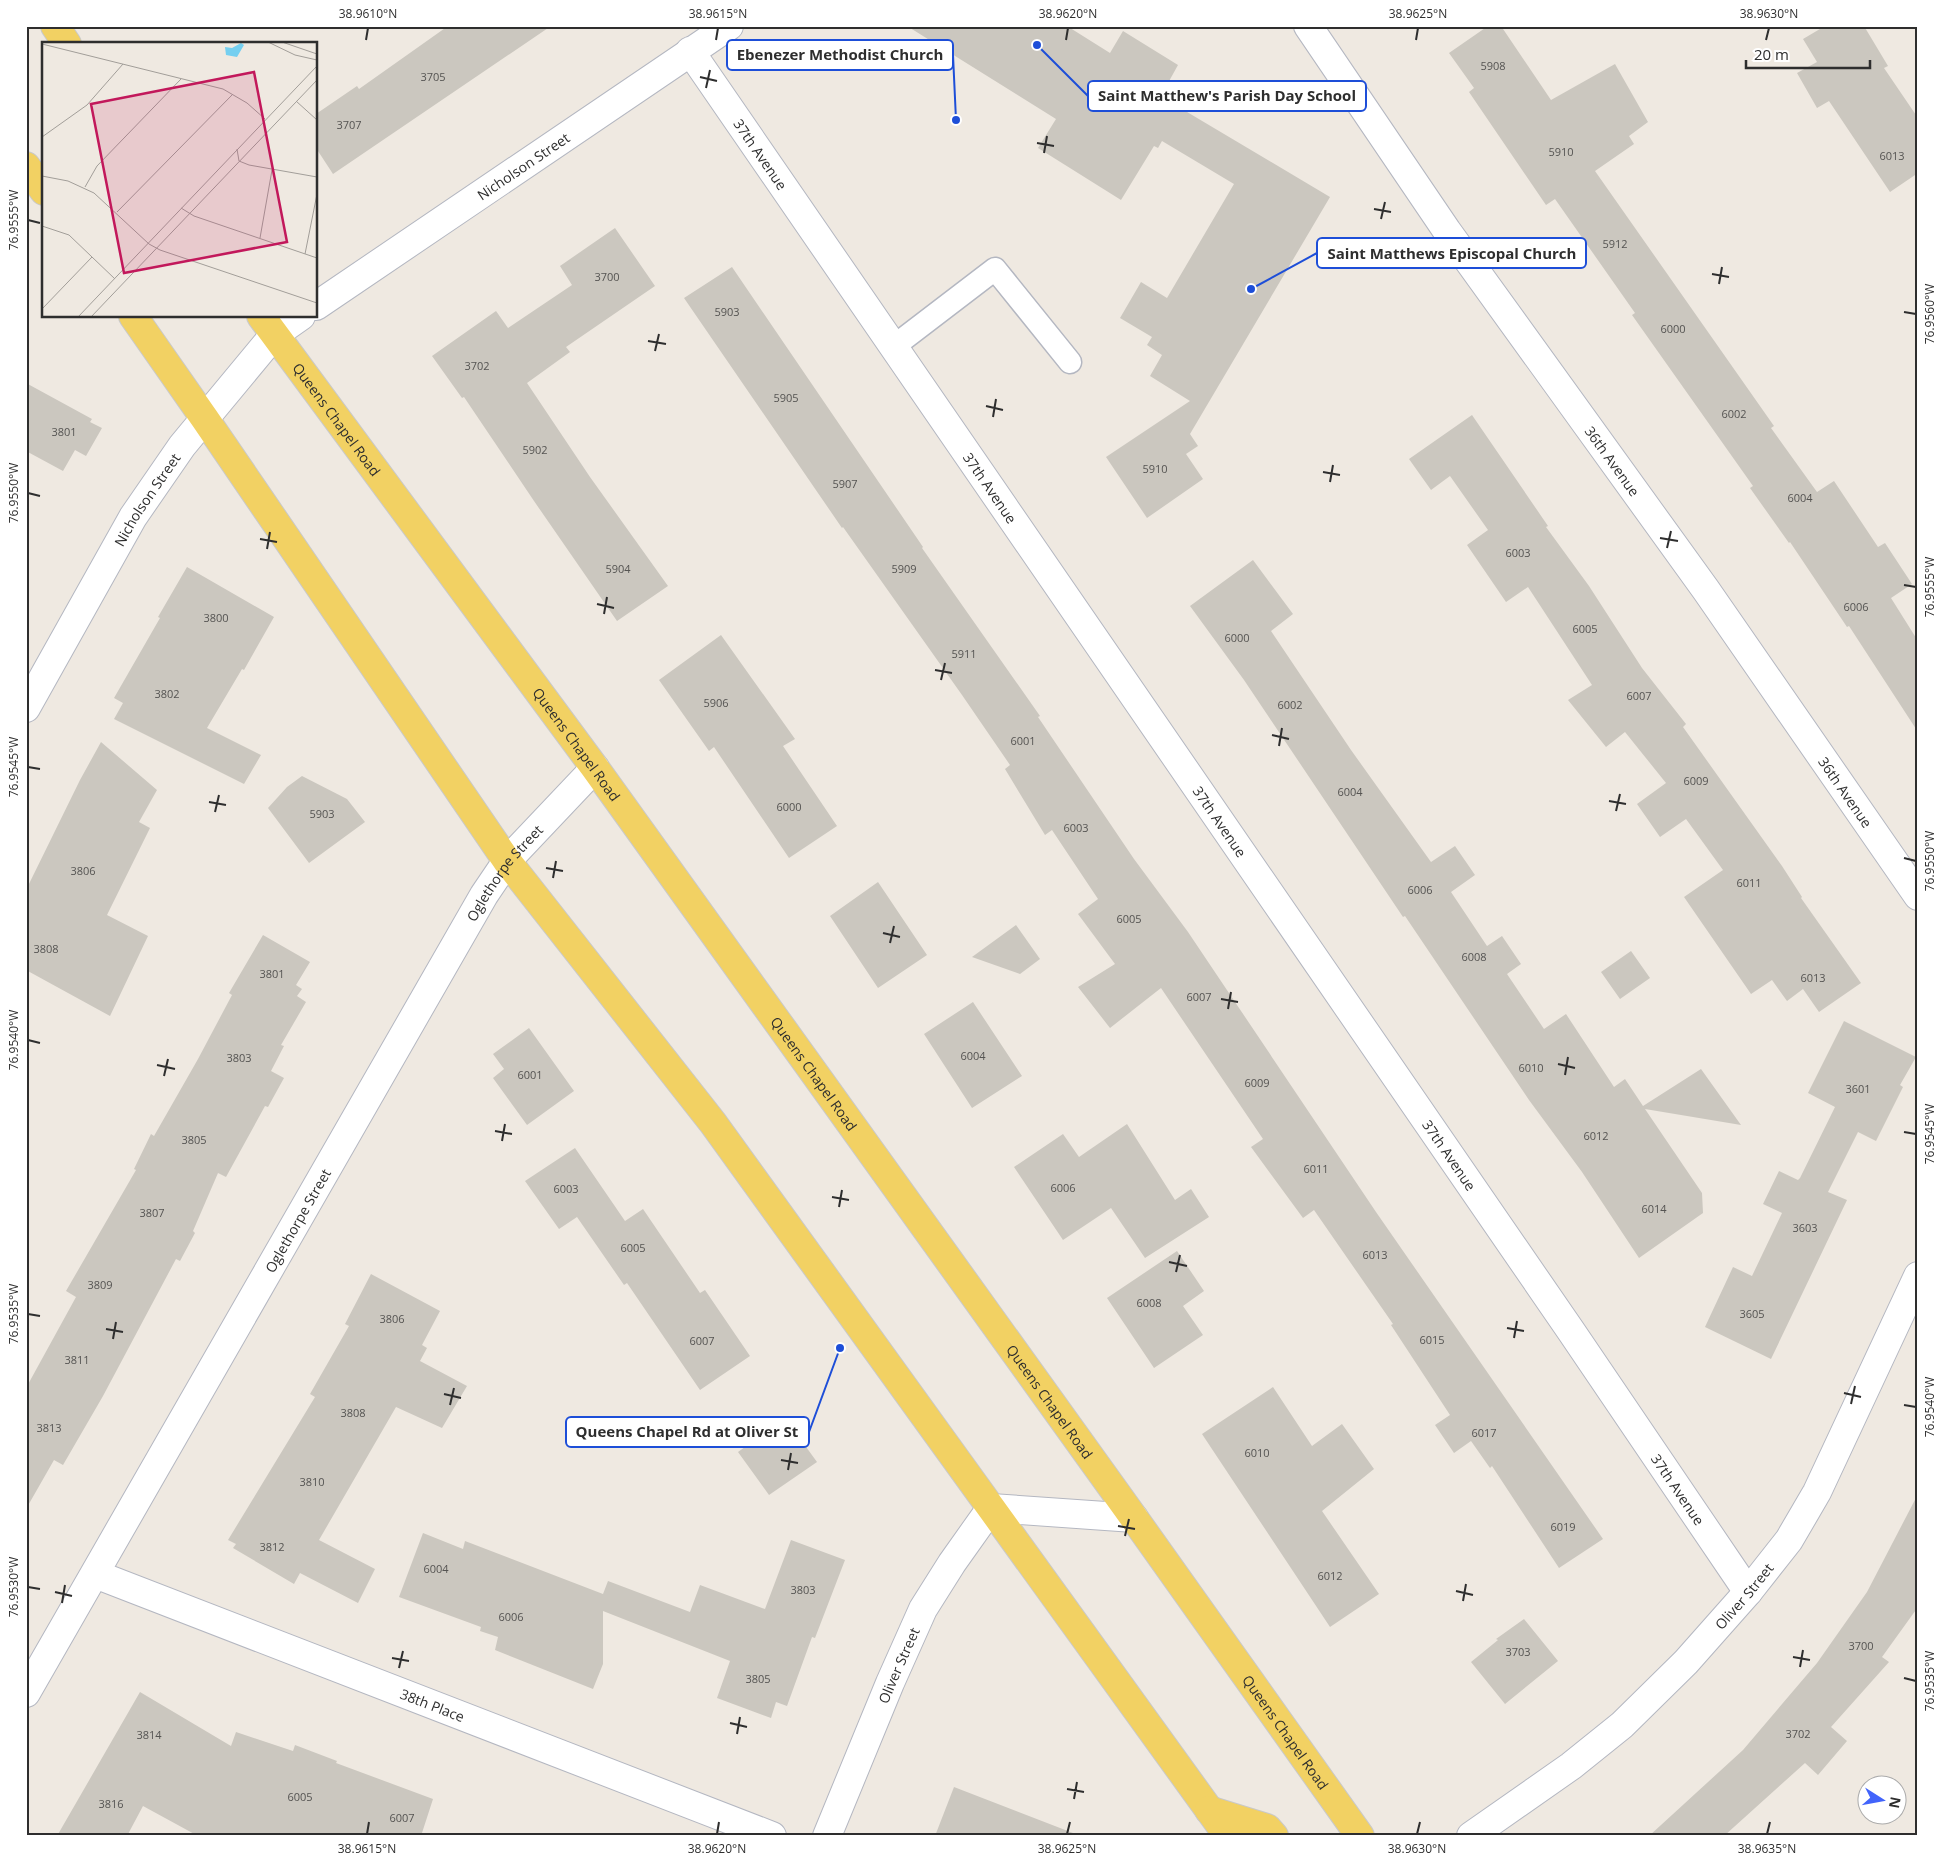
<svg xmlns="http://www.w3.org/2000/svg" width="1944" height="1862" viewBox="0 0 1944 1862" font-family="'Open Sans',sans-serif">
  <rect width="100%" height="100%" fill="#efe9e1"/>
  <path fill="#cbc7bf" d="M448,26h103l-218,148 -17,-26v-34l41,-28 2,3z
    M907,26h160l43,27 13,-22 55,34 -10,18 22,13 -8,13 148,88 -140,237 8,12 -12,8 17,25 -56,39 -41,-61 84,-56 -40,-25 12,-21 -15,-10 5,-8 -32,-19 21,-36 26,16 67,-114 -72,-43 -4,7 -4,-2 -33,54 -83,-52 18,-29z
    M1488,26h13l50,74 64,-36 33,58 -19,14 5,8 -39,27 179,255 -3,2 46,64 17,-11 44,66 7,-4 27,41 -21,14 27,43v91l-69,-106 -2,1 -57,-85 -1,1 -39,-55 3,-2 -121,-171 3,-2 -80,-114 -9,6 -77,-113 5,-4 -25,-35z
    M1825,26h39l24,40 -4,2 34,50v55l-28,19 -61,-91 -12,7 -20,-35 20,-11 -14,-23z
    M615,228l40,58 -89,61 4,5 -43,31 63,94 78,109 -51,35 -83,-120 -70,-104 -2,1 -30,-42 64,-45 12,17 64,-43 -12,-19z
    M732,267l191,280 -1,1 118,168 -2,1 96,142 54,73 188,280 227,327 -44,29 -67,-102 -2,2 -19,-27 -17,12 -19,-28 15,-10 -59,-90 2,-1 -79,-114 -11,8 -52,-71 12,-8 -102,-151 -51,40 -32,-41 37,-23 -37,-50 20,-15 -46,-69 -7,5 -40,-66 5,-4 -48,-70 -119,-168 -1,1 -158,-230z
    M26,383l66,36 -2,3 12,6 -16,28 -11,-6 -12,21 -37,-20z
    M1472,415l76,111 -2,1 43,59 53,82 44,56 -3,3 99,139 20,31 -1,1 60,85 -42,29 -16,-23 -16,12 -15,-21 -21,14 -67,-97 39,-27 -37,-51 -26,18 -23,-33 29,-21 -41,-51 -19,15 -38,-47 24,-15 -64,-98 -22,15 -39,-57 21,-15 -38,-54 -19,14 -22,-31z
    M1253,560l40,54 -22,17 80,119 80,112 24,-16 20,29 -24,17 36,54 15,-10 19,28 -14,10 37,55 22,-15 48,73 11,-8 18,27 58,-37 40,56 -96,-16 57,84 1,20 -64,45 -57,-86 -53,-72 -124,-184 -2,1 -159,-237 -54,-74z
    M187,567l87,50 -30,53 -2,-1 -35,59 54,27 -17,29 -130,-65 9,-16 -9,-5 46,-80 -2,-1z
    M721,635l74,104 -12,7 54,80 -48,32 -75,-111 -5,4 -50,-71z
    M101,742l56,48 -18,32 11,6 -43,87 41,21 -38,80 -84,-46v-80l54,-110z
    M302,776l45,23 18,23 -56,41 -41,-55 19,-21z
    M878,882l49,73 -49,33 -48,-72z
    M1016,925l24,34 -20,15 -48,-17z
    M263,935l47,27 -14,23 6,4 -5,7 9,6 -25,43 3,1 -13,25 13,7 -16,29 -3,-1 -39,71 -8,-4 -25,58 2,2 -15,28 -4,-2 -73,137 -40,69 -9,-5 -28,49v-121l50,-91 -10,-6 70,-121 -2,-1 17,-35 3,2 44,-77 34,-64 -3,-2z
    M1631,951l19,27 -30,21 -19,-27z
    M973,1002l49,74 -50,32 -48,-74z
    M1844,1021l72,36 -16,28 3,2 -27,54 -18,-9 -30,60 19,8 -76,159 -66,-32 28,-60 19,9 30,-63 -19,-9 16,-33 19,9 2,-2 35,-71 -27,-14z
    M529,1028l45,63 -47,34 -34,-47 11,-9 -11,-15z
    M1127,1124l48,76 16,-11 18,28 -64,41 -34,-50 -48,32 -49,-73 49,-33 16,23z
    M575,1148l50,73 18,-12 57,84 5,-3 45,66 -50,34 -73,-107 -3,2 -47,-68 -18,12 -34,-48z
    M1177,1251l27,40 -21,15 20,29 -49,33 -47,-70z
    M371,1274l69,37 -18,34 5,3 -7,13 47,25 -25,42 -46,-21 -77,133 56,29 -17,34 -58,-30 -6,11 -61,-36 3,-4 -8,-4 87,-143 -5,-3 39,-68 -4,-2z
    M1273,1387l39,59 30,-22 32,45 -52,42 57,83 -49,33 -128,-193z
    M785,1418l32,44 -48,33 -31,-43z
    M1918,1494v113l-36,50 7,5 -58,65 16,14 -29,34 -13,-12 -81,73h-75l94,-86 74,-87 50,-71z
    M423,1533l40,16 2,-8 138,53 5,-13 82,31 10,-27 65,24 26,-69 54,20 -30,78 -3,-1 -25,69 -11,-4 -5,16 -54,-20 13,-37 -127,-50v53l-10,25 -98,-39 3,-13 -18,-6 1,-4 -82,-30z
    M1524,1619l34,42 -53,43 -34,-42 27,-22 -2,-1z
    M140,1692l91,54 5,-14 57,19 2,-6 42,16 -1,2 97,36 -12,37h-223l-55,-30 -16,30h-70z
    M954,1787l119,46v3h-138z"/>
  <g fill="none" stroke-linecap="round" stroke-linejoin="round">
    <g stroke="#b4b7c1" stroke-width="25">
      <path id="service" d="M893,347l102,-78 75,93"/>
    </g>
    <g stroke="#b4b7c1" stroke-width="30">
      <g id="minor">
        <path id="s1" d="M1308,26l139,205 259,359 212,306"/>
        <path id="s2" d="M690,51l881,1280 177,261"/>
        <path id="s3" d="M95,1574l677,262"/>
        <path id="s4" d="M26,1693l458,-798 23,-34 88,-93"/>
        <path id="s5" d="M827,1836l63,-153 33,-74 29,-46 39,-55 143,10"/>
        <path id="s6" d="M1471,1836l100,-70 51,-41 64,-63 62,-70 41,-52 28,-48 101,-216"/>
      </g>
    </g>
    <g stroke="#b4b7c1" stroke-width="30">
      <g id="tertiary">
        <path id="s7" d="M316,306l413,-280"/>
        <path id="s8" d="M26,708l107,-191 49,-71 92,-111 27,-19"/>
      </g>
    </g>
    <g stroke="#c9c9c9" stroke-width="30">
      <g id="primary">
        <path d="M55,26l12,18"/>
        <path d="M26,166l18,25"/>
        <path d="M133,316l72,103 302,442 206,262 515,713"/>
        <path id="s9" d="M261,316l334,452 539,750 226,318"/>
        <path d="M1209,1810l58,18 7,8"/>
      </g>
    </g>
    <use href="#service" stroke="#fff" stroke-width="22"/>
    <use href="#minor" stroke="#fff" stroke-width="28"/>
    <use href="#tertiary" stroke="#fff" stroke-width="28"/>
    <use href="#primary" stroke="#f2d163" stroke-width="28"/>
  </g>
  <path fill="none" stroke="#2e2e2e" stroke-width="2" d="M366,40l2,-12M716,40l2,-12M1066,40l2,-12M1416,40l2,-12M1766,40l3,-12M700,77l17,4M706,88l4,-18M1037,143l17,3M1044,153l3,-17M1374,209l17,3M1381,219l4,-17M28,220l12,3M1712,274l17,3M1719,284l3,-17M1904,312l12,2M648,341l18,3M655,351l4,-17M986,406l17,4M993,417l3,-18M1323,472l17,3M1330,482l3,-17M28,493l12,3M1660,538l18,3M260,539l17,3M1667,548l4,-17M267,549l3,-17M1904,585l12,2M597,604l17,4M604,614l3,-17M935,670l17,3M941,680l4,-17M1272,735l17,4M1279,746l3,-18M28,767l12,2M1609,801l17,3M209,802l17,3M1616,811l4,-17M215,812l4,-17M1904,858l12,3M546,868l17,3M553,878l3,-17M883,933l17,4M890,943l4,-17M1221,999l17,3M1228,1009l3,-17M28,1040l12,3M1558,1064l17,4M157,1065l18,4M1565,1075l3,-18M164,1076l4,-17M495,1131l17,3M1904,1132l12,2M502,1141l3,-17M832,1197l17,3M839,1207l3,-17M1169,1262l18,4M1176,1272l4,-17M28,1314l12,2M1507,1328l17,3M106,1329l17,3M1514,1338l3,-17M113,1339l3,-17M1844,1393l17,4M444,1394l17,4M1851,1404l4,-18M450,1405l4,-17M1904,1405l12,2M781,1460l17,3M788,1470l3,-17M1118,1526l17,3M1125,1536l4,-17M28,1587l12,2M1456,1591l17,4M55,1592l17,4M1463,1601l3,-17M62,1603l3,-18M1793,1657l17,3M392,1658l17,3M1800,1667l3,-17M399,1668l4,-17M1904,1678l12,3M730,1723l17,4M737,1734l3,-17M1067,1789l17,3M1074,1799l3,-17M367,1834l2,-12M717,1834l2,-12M1067,1834l3,-12M1417,1834l3,-12M1767,1834l3,-12"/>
  <g text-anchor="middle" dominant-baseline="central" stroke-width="4" stroke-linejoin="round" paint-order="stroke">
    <g font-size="11" fill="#555452">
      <text x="1493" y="65">5908</text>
      <text x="433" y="76">3705</text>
      <text x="349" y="124">3707</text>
      <text x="1561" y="151">5910</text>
      <text x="1892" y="155">6013</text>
      <text x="1615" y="243">5912</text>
      <text x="607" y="276">3700</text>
      <text x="727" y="311">5903</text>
      <text x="1673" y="328">6000</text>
      <text x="477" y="365">3702</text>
      <text x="786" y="397">5905</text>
      <text x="1734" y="413">6002</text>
      <text x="64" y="431">3801</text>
      <text x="535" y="449">5902</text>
      <text x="1155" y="468">5910</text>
      <text x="845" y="483">5907</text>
      <text x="1800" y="497">6004</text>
      <text x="1518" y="552">6003</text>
      <text x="618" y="568">5904</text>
      <text x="904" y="568">5909</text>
      <text x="1856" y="606">6006</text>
      <text x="216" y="617">3800</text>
      <text x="1585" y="628">6005</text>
      <text x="1237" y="637">6000</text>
      <text x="964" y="653">5911</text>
      <text x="167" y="693">3802</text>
      <text x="1639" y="695">6007</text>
      <text x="716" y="702">5906</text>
      <text x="1290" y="704">6002</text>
      <text x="1023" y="740">6001</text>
      <text x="1696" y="780">6009</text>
      <text x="1350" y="791">6004</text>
      <text x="789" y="806">6000</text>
      <text x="322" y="813">5903</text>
      <text x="1076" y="827">6003</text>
      <text x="83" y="870">3806</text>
      <text x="1749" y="882">6011</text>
      <text x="1420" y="889">6006</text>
      <text x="1129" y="918">6005</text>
      <text x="46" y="948">3808</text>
      <text x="1474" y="956">6008</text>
      <text x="272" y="973">3801</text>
      <text x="1813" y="977">6013</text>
      <text x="1199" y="996">6007</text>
      <text x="973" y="1055">6004</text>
      <text x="239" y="1057">3803</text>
      <text x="1531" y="1067">6010</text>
      <text x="530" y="1074">6001</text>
      <text x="1257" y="1082">6009</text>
      <text x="1858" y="1088">3601</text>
      <text x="1596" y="1135">6012</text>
      <text x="194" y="1139">3805</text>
      <text x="1316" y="1168">6011</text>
      <text x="1063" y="1187">6006</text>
      <text x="566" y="1188">6003</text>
      <text x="1654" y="1208">6014</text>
      <text x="152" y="1212">3807</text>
      <text x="1805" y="1227">3603</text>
      <text x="633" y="1247">6005</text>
      <text x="1375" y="1254">6013</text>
      <text x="100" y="1284">3809</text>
      <text x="1149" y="1302">6008</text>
      <text x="1752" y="1313">3605</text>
      <text x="392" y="1318">3806</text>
      <text x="1432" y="1339">6015</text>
      <text x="702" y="1340">6007</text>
      <text x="77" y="1359">3811</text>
      <text x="353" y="1412">3808</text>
      <text x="49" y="1427">3813</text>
      <text x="1484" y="1432">6017</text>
      <text x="1257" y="1452">6010</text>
      <text x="312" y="1481">3810</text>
      <text x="1563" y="1526">6019</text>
      <text x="272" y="1546">3812</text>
      <text x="436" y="1568">6004</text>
      <text x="1330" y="1575">6012</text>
      <text x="803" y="1589">3803</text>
      <text x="511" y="1616">6006</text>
      <text x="1861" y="1645">3700</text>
      <text x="1518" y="1651">3703</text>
      <text x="758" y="1678">3805</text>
      <text x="1798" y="1733">3702</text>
      <text x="149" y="1734">3814</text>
      <text x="300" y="1796">6005</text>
      <text x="111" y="1803">3816</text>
      <text x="402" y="1817">6007</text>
    </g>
    <g font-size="14" fill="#2e2e2e" stroke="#fff">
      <text stroke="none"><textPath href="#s2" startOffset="125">37th Avenue</textPath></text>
      <text stroke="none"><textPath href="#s7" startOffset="250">Nicholson Street</textPath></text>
      <text stroke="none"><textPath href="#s9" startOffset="128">Queens Chapel Road</textPath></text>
      <text stroke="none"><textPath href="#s1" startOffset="531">36th Avenue</textPath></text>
      <text stroke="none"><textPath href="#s2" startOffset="530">37th Avenue</textPath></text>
      <text stroke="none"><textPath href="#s8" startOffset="241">Nicholson Street</textPath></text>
      <text stroke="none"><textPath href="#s9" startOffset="532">Queens Chapel Road</textPath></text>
      <text stroke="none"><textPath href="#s1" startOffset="936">36th Avenue</textPath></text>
      <text stroke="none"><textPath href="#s2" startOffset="935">37th Avenue</textPath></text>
      <text stroke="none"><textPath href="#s4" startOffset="950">Oglethorpe Street</textPath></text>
      <text stroke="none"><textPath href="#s9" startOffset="938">Queens Chapel Road</textPath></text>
      <text stroke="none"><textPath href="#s2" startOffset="1340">37th Avenue</textPath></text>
      <text stroke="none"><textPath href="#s4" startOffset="545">Oglethorpe Street</textPath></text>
      <text stroke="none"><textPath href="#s9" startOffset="1342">Queens Chapel Road</textPath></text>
      <text stroke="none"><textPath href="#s2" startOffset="1745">37th Avenue</textPath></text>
      <text stroke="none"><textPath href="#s6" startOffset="365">Oliver Street</textPath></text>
      <text stroke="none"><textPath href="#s5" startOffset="185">Oliver Street</textPath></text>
      <text stroke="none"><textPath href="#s3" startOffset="362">38th Place</textPath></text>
      <text stroke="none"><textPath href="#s9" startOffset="1748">Queens Chapel Road</textPath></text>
    </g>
  </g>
  <g transform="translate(42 42)">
    <rect width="275" height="275" fill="#efe9e1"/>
    <path d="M199,1l3,2 -7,12 -11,-2 -1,-8 7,1z" fill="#75cff0"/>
    <path fill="none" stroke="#a29e99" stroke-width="1" d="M226,0l27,13 22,5M240,0l35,12M0,2l181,45 24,14 18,16M254,59l21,19M0,95l45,-32 36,-41M195,107l2,12 10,4 68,12M0,134l26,5 26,12 55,51 11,6 157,53M43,145l12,-21 84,-87M139,166l13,8 123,42M75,170l116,-118M0,184l27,9 46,44M218,196l12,-68M263,212l12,-60M0,267l50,-52M36,275l239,-251M49,275l226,-237"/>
    <path fill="#c2185b" fill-opacity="0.15" stroke="#c2185b" stroke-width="2.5" d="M212,30l33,170 -163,31 -33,-169z"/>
    <rect width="275" height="275" fill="none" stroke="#2e2e2e" stroke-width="2.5"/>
  </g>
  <path fill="none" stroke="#1d4ed8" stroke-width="2" d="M956 120L953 55M1037 45L1088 96M1251 289L1317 253M840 1348L809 1432"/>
  <g fill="#1d4ed8" stroke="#fff" stroke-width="2">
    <circle cx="956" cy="120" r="5"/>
    <circle cx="1037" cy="45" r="5"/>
    <circle cx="1251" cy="289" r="5"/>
    <circle cx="840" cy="1348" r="5"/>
  </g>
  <g fill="#fff" stroke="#1d4ed8" stroke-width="2">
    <rect x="727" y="40" width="226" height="30" rx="5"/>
    <rect x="1088" y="81" width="278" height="30" rx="5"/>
    <rect x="1317" y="238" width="269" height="30" rx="5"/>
    <rect x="566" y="1417" width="243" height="30" rx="5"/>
  </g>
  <g font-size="15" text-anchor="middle" font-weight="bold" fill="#2e2e2e">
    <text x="840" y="60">Ebenezer Methodist Church</text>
    <text x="1227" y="101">Saint Matthew's Parish Day School</text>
    <text x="1452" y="259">Saint Matthews Episcopal Church</text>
    <text x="687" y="1437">Queens Chapel Rd at Oliver St</text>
  </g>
  <rect width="1944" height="1862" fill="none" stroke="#ffffff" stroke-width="55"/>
  <g transform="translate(1882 1800) rotate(101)"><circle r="24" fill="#ffffff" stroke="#ababab"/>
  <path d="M0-4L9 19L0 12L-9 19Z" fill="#4264fb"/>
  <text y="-8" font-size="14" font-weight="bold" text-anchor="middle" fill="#2e2e2e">N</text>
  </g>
  <path d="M1746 60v8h124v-8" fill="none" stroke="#2e2e2e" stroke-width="2.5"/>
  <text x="1754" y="60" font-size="15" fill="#2e2e2e" stroke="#ffffff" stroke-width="4" paint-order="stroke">20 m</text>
  <rect x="28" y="28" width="1888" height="1806" fill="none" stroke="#2e2e2e" stroke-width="2"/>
  <g font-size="12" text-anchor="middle" fill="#2e2e2e">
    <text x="368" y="18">38.9610°N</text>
    <text x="718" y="18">38.9615°N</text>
    <text x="1068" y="18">38.9620°N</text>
    <text x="1418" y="18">38.9625°N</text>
    <text x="1769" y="18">38.9630°N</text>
    <text transform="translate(14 220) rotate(-90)" y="4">76.9555°W</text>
    <text transform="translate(1930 314) rotate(-90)" y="4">76.9560°W</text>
    <text transform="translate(14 493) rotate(-90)" y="4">76.9550°W</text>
    <text transform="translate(1930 587) rotate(-90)" y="4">76.9555°W</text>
    <text transform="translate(14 767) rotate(-90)" y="4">76.9545°W</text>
    <text transform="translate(1930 861) rotate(-90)" y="4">76.9550°W</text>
    <text transform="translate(14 1040) rotate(-90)" y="4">76.9540°W</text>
    <text transform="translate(1930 1134) rotate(-90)" y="4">76.9545°W</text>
    <text transform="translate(14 1314) rotate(-90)" y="4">76.9535°W</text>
    <text transform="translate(1930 1407) rotate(-90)" y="4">76.9540°W</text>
    <text transform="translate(14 1587) rotate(-90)" y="4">76.9530°W</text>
    <text transform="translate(1930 1681) rotate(-90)" y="4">76.9535°W</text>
    <text x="367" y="1853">38.9615°N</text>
    <text x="717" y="1853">38.9620°N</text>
    <text x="1067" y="1853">38.9625°N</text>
    <text x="1417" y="1853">38.9630°N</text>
    <text x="1767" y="1853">38.9635°N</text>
  </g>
</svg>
